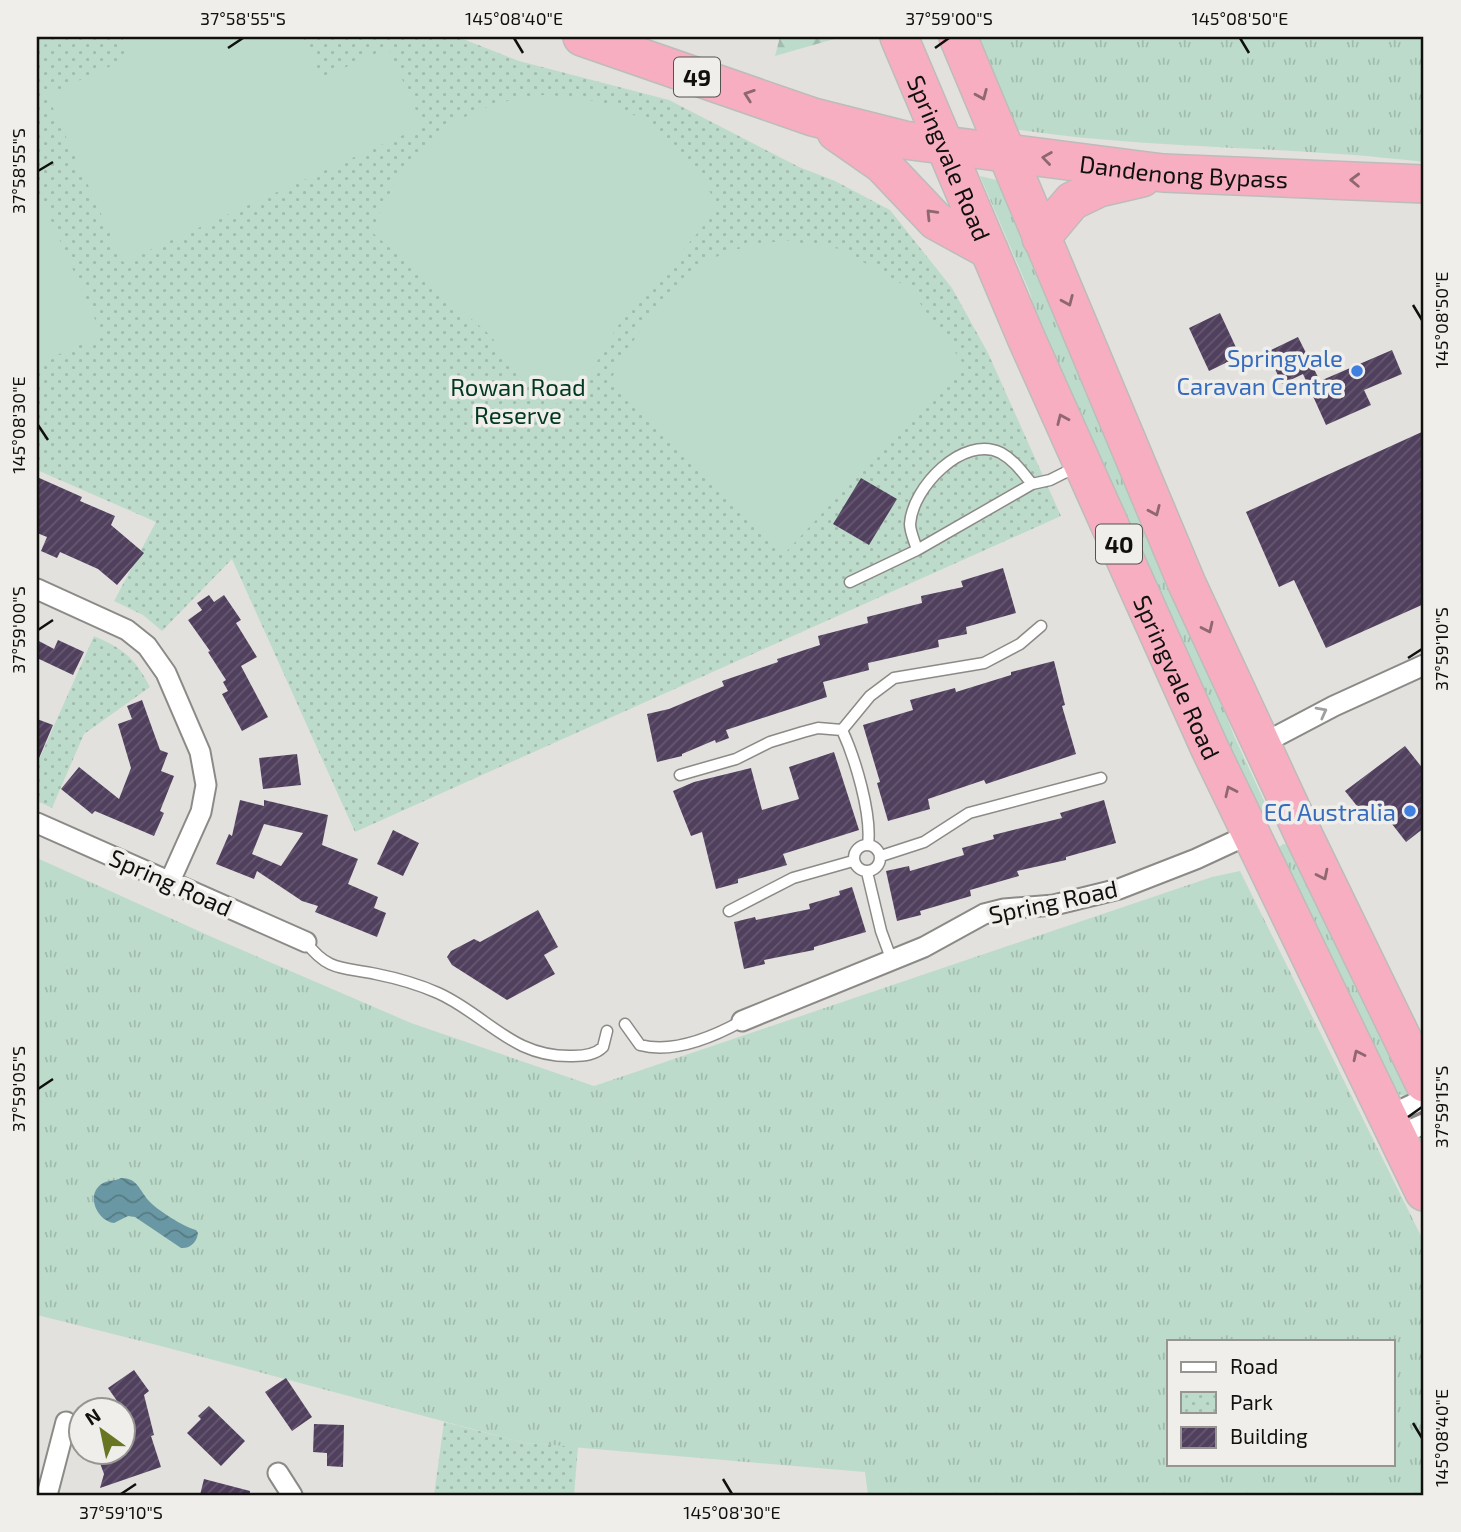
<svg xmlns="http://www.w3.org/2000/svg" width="1461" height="1532" viewBox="0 0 1461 1532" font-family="'Exo 2',sans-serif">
  <defs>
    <pattern id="grass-tufts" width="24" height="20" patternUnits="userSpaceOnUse" patternTransform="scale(1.75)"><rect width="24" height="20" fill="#bddbcb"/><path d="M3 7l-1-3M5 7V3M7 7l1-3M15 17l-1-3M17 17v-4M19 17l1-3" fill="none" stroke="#a1bbad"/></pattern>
    <pattern id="forest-firs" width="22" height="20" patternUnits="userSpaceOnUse" patternTransform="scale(1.75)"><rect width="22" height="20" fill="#bddbcb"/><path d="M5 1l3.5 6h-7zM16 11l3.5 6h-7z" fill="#a1bbad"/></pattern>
    <pattern id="park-dots" width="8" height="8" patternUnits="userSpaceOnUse" patternTransform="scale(1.75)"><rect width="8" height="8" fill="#bddbcb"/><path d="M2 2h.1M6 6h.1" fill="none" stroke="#a1bbad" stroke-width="1.8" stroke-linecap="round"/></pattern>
    <pattern id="water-waves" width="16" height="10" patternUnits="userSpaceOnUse" patternTransform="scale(1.75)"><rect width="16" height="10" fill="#6998a4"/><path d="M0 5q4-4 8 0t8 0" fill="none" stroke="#557b84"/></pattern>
    <pattern id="building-hatch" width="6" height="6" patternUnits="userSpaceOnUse" patternTransform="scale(1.75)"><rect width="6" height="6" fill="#50405e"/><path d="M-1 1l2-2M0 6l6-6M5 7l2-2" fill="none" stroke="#655870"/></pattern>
  </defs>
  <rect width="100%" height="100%" fill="#e3e1dd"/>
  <path fill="url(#grass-tufts)" fill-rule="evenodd" d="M975,37h449v125c-137,-17 -274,-12 -411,-33z
    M980,176l21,5 194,451 39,104 32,69 1,8 -6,4 -217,-473 -14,-51z
    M1283,844l8,1 119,248 -2,3 -8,-1 -10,-10 -113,-236z
    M37,858l175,79 199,86 183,63 618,-209 28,-6 184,371v253h-556l-3,-23 -340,-29 -368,-98 -120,-30zM1169,1341h224v123h-224z"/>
  <path fill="url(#forest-firs)" d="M780,37h61l-66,19z"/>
  <path fill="url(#park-dots)" d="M37,37h421l61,24 150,39 130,67 36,14 55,29 62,78 36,65 73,163 -706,316 -123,-273 -70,72 -19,-16 -29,-14 42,-79 -119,-52z
    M94,636c30,13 41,22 56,51l-66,47 -32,74 -15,-7v-37z
    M444,1422l81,21 53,4 -4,48h-140z"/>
  <path fill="#bddbcb" d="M122,37h181l19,41 66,-30 35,78 -300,136 -76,-167 84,-38z
    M539,95c90,2 139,34 180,113l-102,119 -40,69 -21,8 -9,-2 -13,-8 -44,-59 -117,-102c27,-82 81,-127 166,-138z
    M37,189l65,146 -65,29z
    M784,240l56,9 69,39 54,75 -178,190 -175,-172c28,-50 56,-98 110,-126 16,-8 45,-11 64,-15z"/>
  <path fill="url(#water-waves)" d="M121,1178c17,0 18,12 28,23 8,9 35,26 47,29l2,3c-1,9 -8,16 -17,15l-46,-31 -7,-1 -14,7c-16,-2 -28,-26 -14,-38 8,-6 13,-3 21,-7z"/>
  <path fill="url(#building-hatch)" fill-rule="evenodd" d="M1220,313l20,43 -31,15 -20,-43z
    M1298,337l22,44 72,-31 10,24 -38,16 7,15 -45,20 -23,-51 -21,10 -15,-32z
    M1424,431v173l-98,44 -32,-68 -15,7 -33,-75z
    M37,477l45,20 -2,4 35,15 -4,9 33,28 -27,32 -19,-16 -38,-17 -3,6 -16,-7 6,-14 -10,-4z
    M861,478l36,21 -28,46 -36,-21z
    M1003,568l13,45 -50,14 1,7 -29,6 1,7 -71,16 1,7 -46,12 4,15 -101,33 3,8 -13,5 -1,-3 -33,14v2l-25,6 -10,-48 22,-5 55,-23 -2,-5 56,-19 -1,-3 43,-14 -2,-9 50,-13 -1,-6 55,-14 -1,-7 42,-9 -2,-6z
    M209,595l5,7 10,-7 17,25 -5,3 21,34 -16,9 27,51 -26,14 -20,-37 6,-3 -5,-9 3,-2 -18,-28 2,-1 -22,-31 14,-10 -5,-7z
    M37,640l17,9 4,-9 26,12 -11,23 -36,-17z
    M1054,661l11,44 -3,1 14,48 -90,30 -2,-4 -56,19 2,10 -42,12 -11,-38 3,-1 -17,-57 50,-15 -3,-10 45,-12 1,4 55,-17v-3z
    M142,700l18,50 8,3 -7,18 13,5 -14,35 4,2 -10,23 -59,-25 -3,3 -31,-25 18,-22 40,32 12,-31 -13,-44 14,-5 -5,-13z
    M37,719l16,6 -16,38z
    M1405,746l19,24v58l-18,14 -32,-41 -13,10 -16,-20z
    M834,752l25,78 -76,24 4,11 -49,14v4l-22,6 -14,-57 -11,4 -18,-45 21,-9 57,-14 11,42 37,-11 -10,-32z
    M297,754l4,31 -38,4 -4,-31z
    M240,800l24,6v-6l64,15 -6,30 36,14 -10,25 30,13 -4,11 12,5 -9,24 -62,-25 3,-6 -16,-5 -45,-30 -3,8 -38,-15 13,-30 3,2zM264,824l39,9 -22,33 -29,-12z
    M1104,800l12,43 -50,14v3l-49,11 2,5 -49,14 1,6 -51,15 1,4 -24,6 -11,-50 23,-5 1,5 54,-16 -2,-7 32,-9 -1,-4 69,-17 -2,-5z
    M393,830l26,13 -16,33 -26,-12z
    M852,887l14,45 -52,15v3l-50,10 1,4 -21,5 -10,-47 21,-5 1,3 54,-11 -1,-5 31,-9 -1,-4z
    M538,910l20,37 -14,8 11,19 -48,26 -55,-35 -5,-8 4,-6 23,-12 6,3z
    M134,1370l15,21 -5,4 10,40 -3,1 10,31 -61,21 4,-14 -7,-19 9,-3h16v-44l-14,-20z
    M286,1378l26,39 -20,14 -27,-39z
    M209,1406l36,35 -24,25 -34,-33 14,-14 -3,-3z
    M314,1424l30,1 -1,42 -16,-1v-13l-14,-1z
    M204,1479l46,12v4h-50z"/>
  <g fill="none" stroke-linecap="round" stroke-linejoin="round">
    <g stroke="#8c8a87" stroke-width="13">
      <path id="lane" d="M917,550c-2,-8 -7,-18 -7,-26 2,-36 53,-90 91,-71 13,7 22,20 31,31
        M850,582l67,-32 115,-66 18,-4 26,-13
        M842,730l28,-34 24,-18 90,-15 36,-19 21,-18
        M842,730c13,28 30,84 26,115
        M680,775l56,-16 34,-17 33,-10 15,-4 24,2
        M854 858a13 13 0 1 1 26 0a13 13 0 1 1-26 0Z
        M881,856l43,-14 45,-29 132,-35
        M867,872l14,59 11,30
        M729,911l64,-33 60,-17
        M306,942c22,30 38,25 70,32 20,4 44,11 62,19 49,22 74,65 135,63 11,0 22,-1 30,-9l4,-16
        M625,1024l15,21c34,9 73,-8 102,-24"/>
    </g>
    <g stroke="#8c8a87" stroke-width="23">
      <path id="street" d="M37,589l90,41 20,16 19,27 34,79 6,33 -5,27 -31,69
        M1262,744l72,-38 90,-41
        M37,823l269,119
        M742,1021l182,-74 60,-33 20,-5 50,-4 65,-16 77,-30 54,-25
        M1388,1116l36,-17
        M1397,1136l27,-12
        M278,1473l14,22
        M47,1495l19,-73"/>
    </g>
    <g stroke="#bcbcbc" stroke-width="40">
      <g id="highway">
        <path id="s1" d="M582,37l231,80 91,23 259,33 261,11"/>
        <path id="s2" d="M899,37l128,303 183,409 214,443"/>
        <path d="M958,37l229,547 118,254 119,245"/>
        <path d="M836,132l46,32 54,57 53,29"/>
        <path d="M1041,238l31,-37 27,-13 43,-10"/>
      </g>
    </g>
    <use href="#lane" stroke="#fff" stroke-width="10"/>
    <use href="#street" stroke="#fff" stroke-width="19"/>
    <use href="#highway" stroke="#f7aec1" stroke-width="37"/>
  </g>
  <defs><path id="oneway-chevron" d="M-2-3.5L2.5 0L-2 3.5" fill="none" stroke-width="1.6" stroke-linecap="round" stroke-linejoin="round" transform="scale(1.75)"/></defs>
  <g stroke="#8f6771">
    <use href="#oneway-chevron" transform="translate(749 95) rotate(-161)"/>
    <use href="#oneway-chevron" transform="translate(982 95) rotate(67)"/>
    <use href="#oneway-chevron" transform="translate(1047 158) rotate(-172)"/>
    <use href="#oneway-chevron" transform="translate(1355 180) rotate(-178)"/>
    <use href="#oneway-chevron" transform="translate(931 214) rotate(-134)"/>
    <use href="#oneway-chevron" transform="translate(1068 301) rotate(67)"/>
    <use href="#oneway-chevron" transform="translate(1062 419) rotate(-114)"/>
    <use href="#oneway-chevron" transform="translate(1155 511) rotate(66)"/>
    <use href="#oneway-chevron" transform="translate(1208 628) rotate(65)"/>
    <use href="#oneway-chevron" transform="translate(1230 791) rotate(-115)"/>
    <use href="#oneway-chevron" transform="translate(1323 875) rotate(64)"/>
    <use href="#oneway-chevron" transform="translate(1358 1055) rotate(-116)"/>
  </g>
  <use stroke="#9f9f9f" href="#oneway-chevron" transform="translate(1322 712) rotate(-28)"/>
  <path fill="none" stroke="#10100f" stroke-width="2.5" d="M514,38l9,15M1240,38l9,15M228,48l15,-10M935,48l14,-10M38,171l15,-9M1413,305l9,15M38,425l10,15M38,630l15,-10M1408,658l14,-9M38,1089l15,-10M1408,1117l14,-10M1413,1423l9,15M723,1479l9,15M121,1494l15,-10"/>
  <g fill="#3f7fe0" stroke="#f0eeea" stroke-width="2.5">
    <circle cx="1357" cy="371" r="7"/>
    <circle cx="1410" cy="811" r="7"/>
  </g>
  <g text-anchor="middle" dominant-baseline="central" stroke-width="7" stroke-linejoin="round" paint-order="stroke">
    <g fill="#f0eeea" stroke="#535351" stroke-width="2">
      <rect x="674" y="57.5" width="46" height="39" rx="5"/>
      <rect x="1096" y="524.5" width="46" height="39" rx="5"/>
    </g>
    <g font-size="23" font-weight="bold" fill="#10100f">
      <text x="697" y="77">49</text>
      <text x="1119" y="544">40</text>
    </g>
    <g font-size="24" fill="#10100f" stroke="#f0eeea">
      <text stroke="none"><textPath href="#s2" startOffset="131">Springvale Road</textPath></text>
      <text stroke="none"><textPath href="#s1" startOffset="620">Dandenong Bypass</textPath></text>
      <text stroke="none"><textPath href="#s2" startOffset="698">Springvale Road</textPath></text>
      <text transform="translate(171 882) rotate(24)">Spring Road</text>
      <text transform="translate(1053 901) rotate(-12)">Spring Road</text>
    </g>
    <g font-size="24" fill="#366cbe" stroke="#f0eeea" text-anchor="end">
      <text x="1343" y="357">Springvale<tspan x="1343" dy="28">Caravan Centre</tspan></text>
      <text x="1396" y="811">EG Australia</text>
    </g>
    <g font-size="24" fill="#003823" stroke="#f0eeea">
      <text x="518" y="386">Rowan Road<tspan x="518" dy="28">Reserve</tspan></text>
    </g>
  </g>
  <rect width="1461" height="1532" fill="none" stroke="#f0eeea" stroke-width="77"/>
  <rect x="1167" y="1340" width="228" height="126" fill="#f0eeea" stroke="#969592" stroke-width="2"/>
  <rect x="1181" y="1362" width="35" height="10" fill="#ffffff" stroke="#969592" stroke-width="2"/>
  <text x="1230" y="1374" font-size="21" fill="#10100f">Road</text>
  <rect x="1181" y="1392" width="35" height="21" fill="url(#park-dots)" stroke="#969592" stroke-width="2"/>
  <text x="1230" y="1410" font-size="21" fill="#10100f">Park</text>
  <rect x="1181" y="1427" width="35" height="21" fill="url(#building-hatch)" stroke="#969592" stroke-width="2"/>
  <text x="1230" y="1444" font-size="21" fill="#10100f">Building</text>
  <g transform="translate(102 1431) rotate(327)"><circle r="33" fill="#f0eeea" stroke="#969592" stroke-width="2"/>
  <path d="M0-5L12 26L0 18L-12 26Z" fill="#687623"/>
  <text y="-10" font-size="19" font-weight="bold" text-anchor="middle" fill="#10100f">N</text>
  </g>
  <rect x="38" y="38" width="1384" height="1456" fill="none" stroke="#10100f" stroke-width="2.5"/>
  <g font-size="18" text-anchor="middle" fill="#10100f">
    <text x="243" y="25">37°58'55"S</text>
    <text x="514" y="25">145°08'40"E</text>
    <text x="949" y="25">37°59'00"S</text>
    <text x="1240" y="25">145°08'50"E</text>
    <text transform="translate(19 171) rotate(-90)" y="6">37°58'55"S</text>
    <text transform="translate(1442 320) rotate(-90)" y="6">145°08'50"E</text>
    <text transform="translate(19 425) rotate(-90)" y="6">145°08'30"E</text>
    <text transform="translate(19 630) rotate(-90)" y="6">37°59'00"S</text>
    <text transform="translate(1442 649) rotate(-90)" y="6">37°59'10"S</text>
    <text transform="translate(19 1089) rotate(-90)" y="6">37°59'05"S</text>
    <text transform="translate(1442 1107) rotate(-90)" y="6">37°59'15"S</text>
    <text transform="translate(1442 1438) rotate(-90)" y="6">145°08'40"E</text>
    <text x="121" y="1519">37°59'10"S</text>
    <text x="732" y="1519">145°08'30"E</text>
  </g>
</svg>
